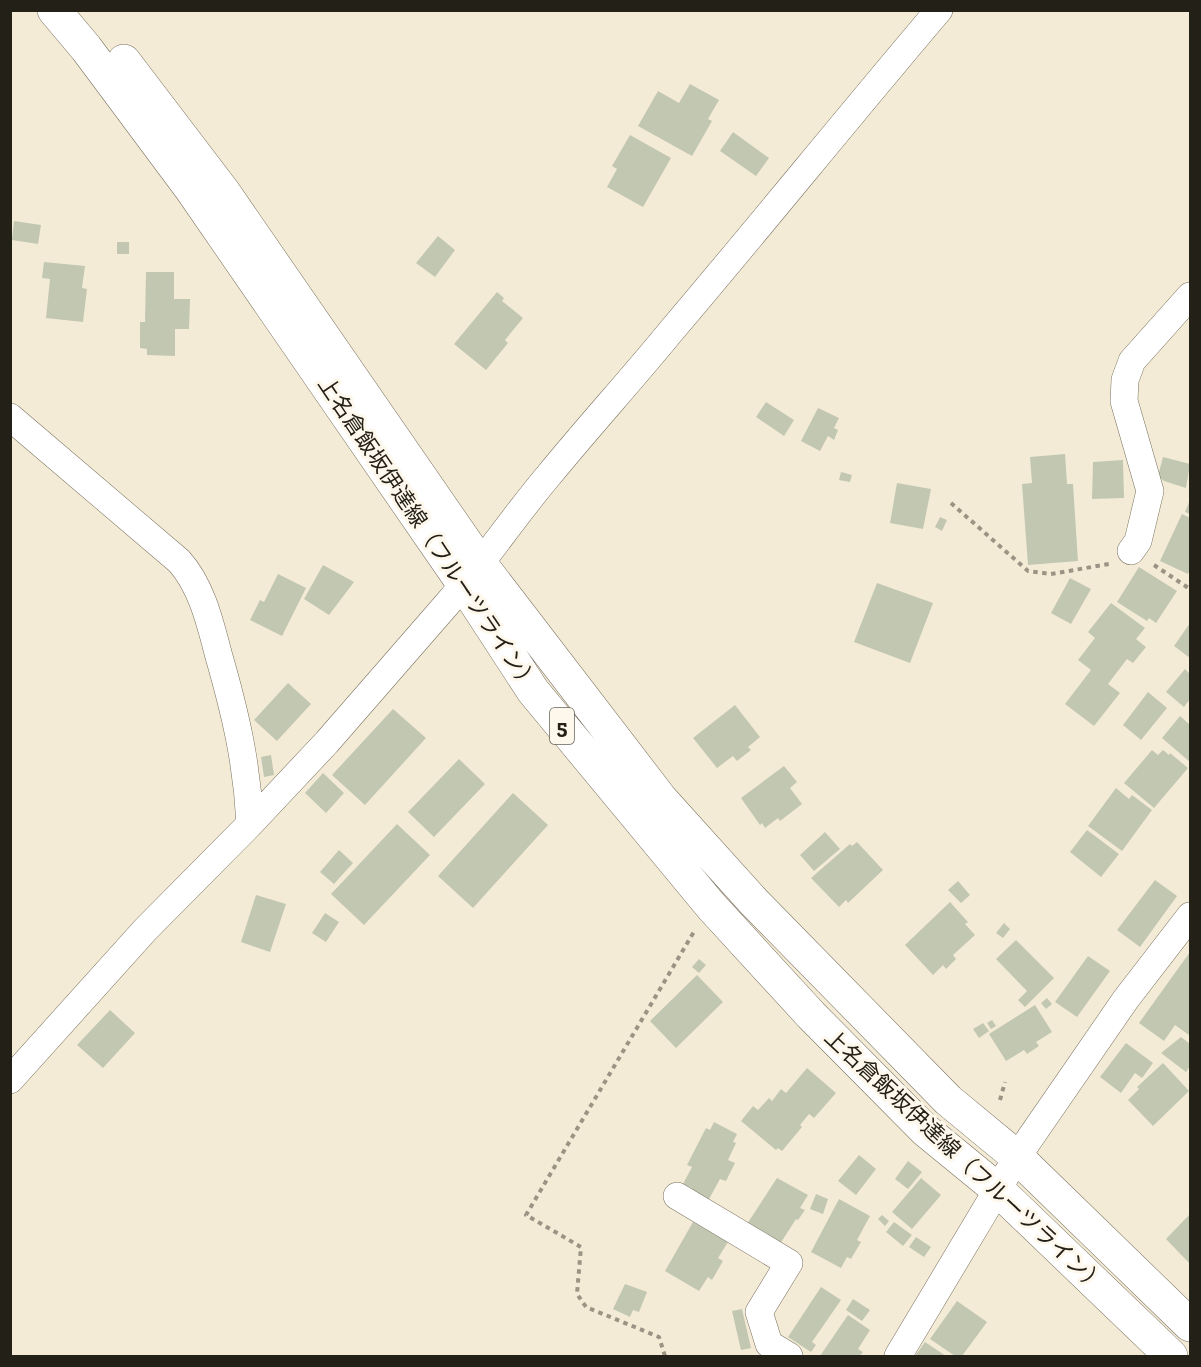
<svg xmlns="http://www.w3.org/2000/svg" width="1201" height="1367" viewBox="0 0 1201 1367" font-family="'Zilla Slab','Noto Sans JP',serif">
  <rect width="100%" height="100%" fill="#f4ebd6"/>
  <path fill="#c2c7b2" d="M690,84l29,16 -11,19 4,2 -20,35 -54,-30 20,-35 21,12z
    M733,132l36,26 -13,18 -36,-25z
    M630,135l41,23 -28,49 -36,-20 10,-18 -5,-3z
    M14,221l27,4 -3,19 -26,-4z
    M438,236l17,14 -20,27 -19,-14z
    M117,242h12v12h-12z
    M44,262l41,4 -3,22 5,1 -4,33 -37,-4 4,-39 -8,-1z
    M146,272h28v27h16l-1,30h-14v27l-28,-1v-6l-7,-1v-26h5z
    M497,292l7,6 -2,3 21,17 -18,22 3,3 -22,27 -32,-26z
    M766,402l28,18 -10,16 -28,-19z
    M818,408l21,10 -5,10 4,2 -4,10 -6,-4 -8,15 -19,-10z
    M1065,454l2,30h6l5,77 -50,4 -6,-81 10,-1 -2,-26z
    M1163,457l27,7 -4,24 -22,-7 -6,-5z
    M1123,460l1,38 -32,1 1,-37z
    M841,472l11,3 -2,7 -11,-2z
    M897,483l34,6 -8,40 -33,-6z
    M1190,500v14l-5,-2z
    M1182,514l8,4v51l-2,5 -28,-13z
    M940,517l7,3 -5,11 -7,-4z
    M323,565l31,17 -25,33 -25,-16z
    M1139,567l38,24 -21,32 -7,-5 -2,3 -30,-19z
    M278,574l28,14 -24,48 -32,-16 10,-20 4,2z
    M1070,578l21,11 -20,35 -20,-11z
    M877,583l56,20 -23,60 -56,-21z
    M1111,603l34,25 -9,11 10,8 -13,16 -6,-4 -19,25 12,9 -26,33 -29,-22 26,-34 -13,-10 17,-22 -7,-6z
    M1190,623v35l-16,-12z
    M1185,669l5,5v25l-6,8 -18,-15z
    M288,683l23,21 -34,37 -23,-21z
    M1148,692l19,16 -26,32 -18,-15z
    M735,705l25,32 -12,10 3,3 -14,11 -4,-5 -16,12 -24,-30z
    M393,709l33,29 -61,67 -33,-30z
    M1180,716l10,9v37l-28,-24z
    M1152,750l6,5 5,-5 6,5 1,-2 18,15 -34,40 -30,-25z
    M271,755l3,20 -10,2 -3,-20z
    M459,759l26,25 -51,53 -26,-25z
    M784,766l13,16 -7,6 12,16 -22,17 -2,-3 -13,10 -3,-5 -2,2 -19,-27z
    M323,773l21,20 -18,20 -21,-20z
    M1116,788l13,11 3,-4 20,15 -30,41 -34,-25z
    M513,793l35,32 -75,83 -35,-32z
    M397,824l33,31 -66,70 -33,-31z
    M1087,830l32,24 -18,23 -31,-25z
    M825,832l15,17 -26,22 -14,-16z
    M857,842l26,28 -35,33 -2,-3 -7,7 -28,-29 39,-34 2,2z
    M339,850l14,13 -19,21 -14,-12z
    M1155,880l22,16 -37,51 -23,-17z
    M958,881l12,14 -9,8 -13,-13z
    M256,895l30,9 -16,48 -29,-10z
    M950,902l18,20 -3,2 10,11 -22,20 3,4 -10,10 -3,-4 -10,10 -28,-30z
    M325,913l14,9 -13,20 -14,-9z
    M1004,923l6,6 -7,9 -7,-5z
    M1016,940l38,38 -29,29 -7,-7 9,-9 -31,-32z
    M1190,952v80l-1,3 -14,-10 -11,16 -25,-18z
    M1088,956l22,15 -33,46 -22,-15z
    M699,959l7,6 -7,8 -7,-6z
    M697,975l26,27 -47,46 -26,-27z
    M1047,998l5,6 -6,5 -5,-6z
    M1035,1005l17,27 -16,10 3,4 -12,8 -3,-4 -18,11 -17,-27z
    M110,1010l25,23 -32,35 -26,-23z
    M992,1020l4,6 -5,3 -4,-6z
    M983,1023l6,8 -10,7 -6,-9z
    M1181,1037l9,7v22l-4,6 -25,-19z
    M1126,1043l27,20 -11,15 -7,-5 -14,20 -21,-16z
    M1163,1063l26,28 -36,35 -25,-26 11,-11 -2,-2z
    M807,1068l29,25 -22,25 -5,-4 -9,11 2,2 -20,24 -4,-3 -2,2 -35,-29 12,-15 5,4 11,-12 3,3 9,-12 5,4z
    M714,1122l23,12 -4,8 3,1 -8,17 7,3 -9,18 -6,-2 -12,22 -18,-10 2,-3 -9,-4 9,-17 -5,-2 19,-37 4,2z
    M859,1155l17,14 -20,26 -18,-14z
    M908,1161l14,11 -14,17 -13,-10z
    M777,1178l31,17 -8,13 5,2 -7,10 -2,-1 -16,25 -33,-20z
    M921,1178l20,17 -29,34 -20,-17z
    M816,1194l12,5 -5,15 -13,-5z
    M839,1199l31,17 -13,24 4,2 -10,17 -4,-2 -6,11 -30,-16z
    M1190,1214v50l-24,-25z
    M882,1215l7,6 -4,5 -7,-7z
    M693,1222l35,20 -10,16 5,3 -11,19 -4,-3 -9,14 -34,-20z
    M894,1222l18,13 -9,11 -17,-14z
    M916,1237l15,10 -7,10 -15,-10z
    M625,1284l22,8 -8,20 -6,-2 -3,7 -17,-8z
    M821,1287l20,13 -29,42 4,3 -5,7 -23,-15z
    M853,1299l17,11 -8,11 -16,-11z
    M957,1301l30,21 -25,34h-7l-25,-17z
    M742,1309l9,39 -10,2 -9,-39z
    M848,1315l22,15 -12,19 5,3 -3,4h-40z
    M925,1342l21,14h-31z"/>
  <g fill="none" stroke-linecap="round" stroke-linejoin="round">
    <g stroke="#7a7260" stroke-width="28">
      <path id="minor" d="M10,417l169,144c22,24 31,61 39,92 17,59 29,109 32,171
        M1131,551l7,-10 12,-50 -26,-90 1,-21 7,-19 58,-65
        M10,1080l135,-150 105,-106 77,-82 121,-139c36,-41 66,-87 101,-128 40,-49 83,-96 123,-145 90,-106 177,-214 267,-320
        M677,1196l112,67 -30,49 10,32 20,12
        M898,1356l119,-199 109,-158 64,-83"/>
    </g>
    <g stroke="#7a7260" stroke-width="34">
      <path id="major" d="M54,10l32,38 105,141 273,396 69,106 178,215 100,109 114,115 72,59 174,167
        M124,61l99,130 257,372 181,236 92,102 195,199 69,57 173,168"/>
    </g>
    <path stroke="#9b9485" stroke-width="4" stroke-dasharray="4.5 4.5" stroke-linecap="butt" d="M951,503l77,68 23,3 58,-10
      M1154,565l36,24
      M1000,1100l5,-18
      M665,1356l-6,-19 -73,-30 -9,-13 4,-47 -55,-32 169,-285"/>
    <use href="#minor" stroke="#fff" stroke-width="27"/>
    <use href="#major" stroke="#fff" stroke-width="33"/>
  </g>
  <g text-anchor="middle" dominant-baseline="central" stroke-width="6" stroke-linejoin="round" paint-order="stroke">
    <rect fill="#fef8ec" stroke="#656158" stroke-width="1.5" x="550" y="708" width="24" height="36" rx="4.5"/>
    <g font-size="21" font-weight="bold" fill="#232018">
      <text x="562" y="726">5</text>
    </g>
    <g font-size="22" fill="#232018" stroke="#fef8ec">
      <text transform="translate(428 534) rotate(56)">上名倉飯坂伊達線（フルーツライン）</text>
      <text transform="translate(965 1161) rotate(43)">上名倉飯坂伊達線（フルーツライン）</text>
    </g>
  </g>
  <rect width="1201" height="1367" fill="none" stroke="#232018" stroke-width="24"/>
</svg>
